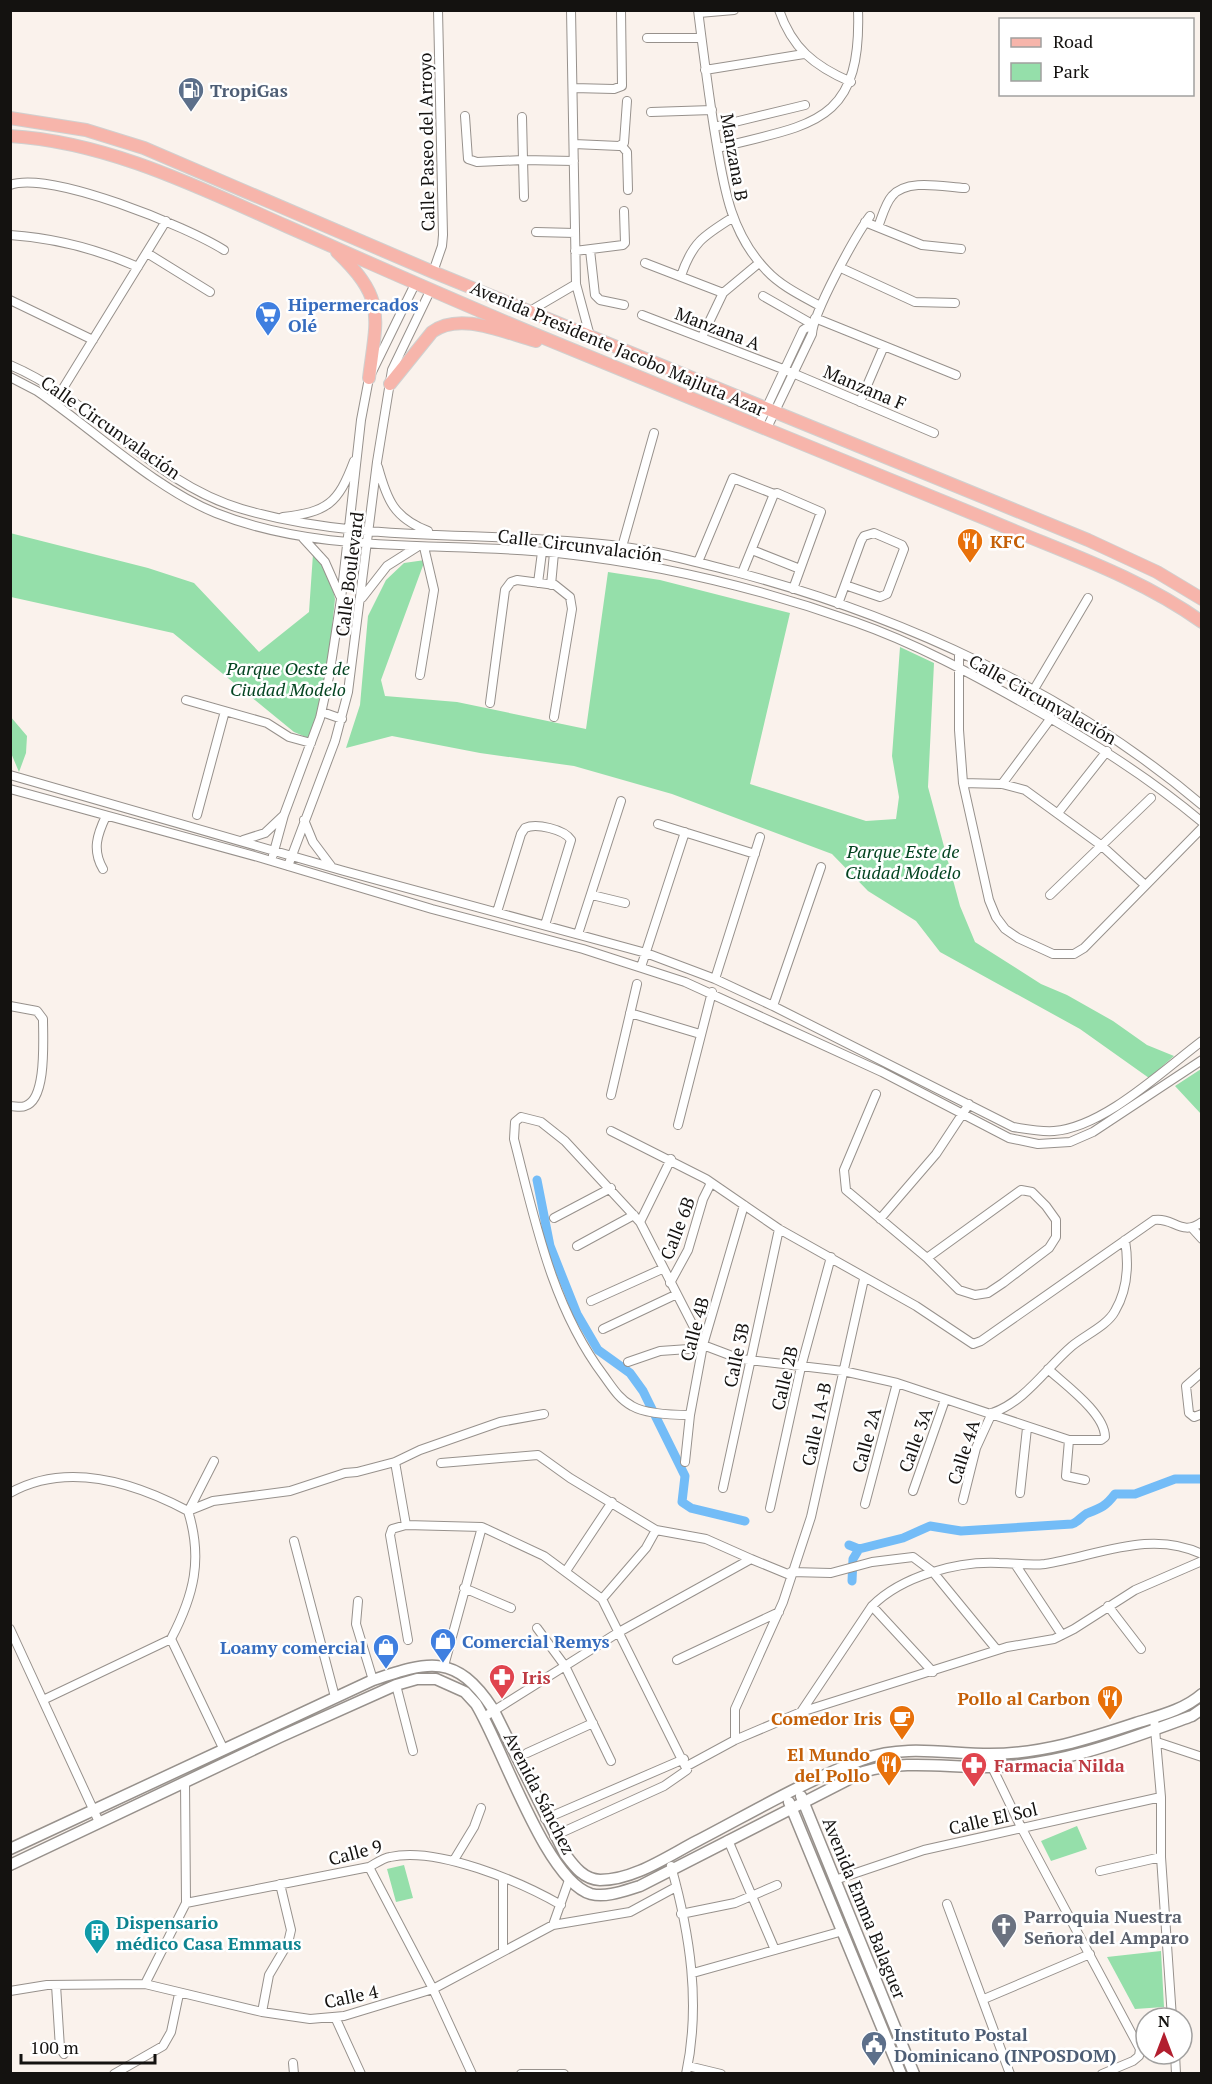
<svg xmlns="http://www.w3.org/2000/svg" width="1212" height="2084" viewBox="0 0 1212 2084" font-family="'PT Serif',serif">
  <rect width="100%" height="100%" fill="#faf2ec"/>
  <path fill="#95dfaa" d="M10,533l138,35 46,15 65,69 50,-40 4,-58 15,13 7,32 -8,77 -14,64 -19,-8 -121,-99 -162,-36z
    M425,560l-44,120 4,16 72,6 129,27 22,-157 52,8 130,33 -40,171 116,37 30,-2 3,-22 -7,-41 8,-109 34,16 -6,124 32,119 15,36 66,42 26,11 46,26 34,24 27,11 -25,22 -69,-49 -140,-77 -24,-31 -48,-30 -36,-37 -160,-60 -98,-28 -94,-13 -88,-17 -46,12 14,-43 8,-89 18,-36 18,-17z
    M10,716l17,20 -1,17 -7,19 -8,-19z
    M1201,1069h1l-1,45 -26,-28z
    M1077,1826l10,23 -36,12 -10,-20z
    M404,1865l9,33 -17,4 -9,-33z
    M1161,1951l3,56 -29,2 -28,-52z"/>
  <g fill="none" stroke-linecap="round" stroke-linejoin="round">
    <path stroke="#73bcf7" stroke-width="9" d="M537,1180l13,66 27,68 21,36 32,23 13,18 42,85 -3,26 9,6 54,13
      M849,1545l10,4 -6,10 -1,22
      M859,1549l44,-11 27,-12 31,5 111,-7c7,-2 10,-9 16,-11 13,-5 18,-7 27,-19h20l40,-15h27"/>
    <g stroke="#97918c" stroke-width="10">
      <path id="street" d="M571,10l5,274 14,52
        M698,10c5,40 10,79 16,118 9,53 14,103 53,143 14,15 35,25 53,35
        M779,10c13,38 35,56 72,72
        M699,13l35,-3
        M647,38h54
        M705,70l99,-16
        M573,88l41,1 8,-3 -1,-76
        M651,112l61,-2
        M465,116l3,43 9,3 46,-2 1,37
        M522,117l1,43 51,1
        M714,127l91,-22
        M574,144l45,2 5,-3 3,-42
        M621,145l6,7 1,38
        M718,148c92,-24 144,-22 140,-138
        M10,185c40,-15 178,42 214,65
        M865,222l57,23 39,4
        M878,227c4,-10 7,-23 14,-31 15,-18 52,-9 73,-8
        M536,232l39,1
        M10,235c45,3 87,14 128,32
        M590,250l5,45 5,5 24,5
        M575,251l48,-6 2,-2 -1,-32
        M147,253l63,39
        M645,263l78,30
        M841,268l74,34 40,1
        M433,272l9,-26 1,-11 -5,-225
        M681,276c11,-33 22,-40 51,-58
        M763,296l49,28
        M10,300l83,40
        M530,311l46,-27
        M642,315l141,54 151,64
        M815,318l141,57
        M702,337l21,-44 36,-30
        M10,365c85,36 142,118 232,144 119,35 246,21 369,36 41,5 81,16 121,26 168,44 337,121 470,234
        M10,377l27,14c56,38 117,97 179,122 108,43 227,28 341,40 101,11 202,35 298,69 60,21 117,52 172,83 62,35 120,71 175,117
        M860,402l24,-56
        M54,403l112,-182
        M758,426l45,-96 9,-6
        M766,430l46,-96c1,-21 43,-98 58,-118
        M378,467c9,33 16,51 50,64
        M283,517c44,-5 55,-13 71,-56
        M303,538l22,24 15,34
        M622,547l32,-114
        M752,550l48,19
        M698,562l35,-84 41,16
        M742,573l32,-79 3,-1 44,19 -28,77
        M538,583l4,-31
        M551,585l3,-32
        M362,598l25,-32 30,-19
        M838,604l23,-63 3,-5 10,-3 28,12 2,4 -17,45 -7,3 -35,-12
        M959,654v76l4,53 26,117 7,17 9,12 13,9 35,16h21l10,-6 118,-120
        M420,675l14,-85 -10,-43
        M1033,691l55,-93
        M186,700l81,23 22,14 22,6
        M490,703l15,-113 6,-8 6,-2 38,5 15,12 2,12 -18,108
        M322,712l20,7
        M10,775l334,96 302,82 69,26 58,27 240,121c13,2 27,5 41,4 50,-4 108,-60 148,-90
        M963,783l39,1 23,6 77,56 43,39
        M1002,784l49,-66
        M10,789l248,68 174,52 151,40 102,33 197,90 127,66 29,6 32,-2 23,-10 109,-72
        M1058,813l49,-62
        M197,815l28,-104
        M304,820l9,22 18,24
        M658,824l97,30
        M243,840l22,-7 18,-17
        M273,855l11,-40 36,-97 9,-41 12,-78 20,-179 8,-42 47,-96
        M288,866l47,-125 13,-49 29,-230 15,-92 39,-81
        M103,869c-11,-19 -6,-34 3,-53
        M592,895l33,8
        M1050,895l101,-97
        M497,912l24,-78 4,-6c11,-5 39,1 46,12l-26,85
        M578,934l43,-133
        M641,967l44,-135
        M715,979l45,-142
        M10,1006l27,5 6,8c0,20 4,81 -18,87 -4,2 -10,0 -15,0
        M773,1006l48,-139
        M630,1013l70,21
        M876,1094l-32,76 2,20 81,68 32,32 16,5 13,-2 15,-10 46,-35 7,-11v-17l-10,-14 -14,-14 -11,-2 -94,68
        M611,1095l26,-111
        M678,1125l34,-133
        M611,1131l95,48 73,50 137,77 57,38 8,-3 173,-121c20,-3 27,17 48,2
        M554,1218l57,-30
        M880,1219l56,-65 33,-50
        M640,1222l31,-63
        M1192,1228l10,11
        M577,1246l57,-31
        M670,1283l18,-33 15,-51 8,-16
        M591,1301l71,-32
        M603,1329l72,-34
        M628,1362l32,-11 43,-3
        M1202,1372l-16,14 3,27 5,4 8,-3
        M992,1413c33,-11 55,-46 80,-67 13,-11 35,-20 43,-35 13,-22 14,-46 10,-71
        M690,1415c-17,0 -44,-1 -58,-9 -13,-7 -20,-19 -28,-30 -52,-69 -69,-155 -90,-237l1,-17 6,-5 20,5 24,19 75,81 63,123 37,14 103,12 54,12 172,57h32l4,-3c0,-24 -41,-53 -57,-68
        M1069,1440l-3,36 19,4
        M395,1462l11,63
        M685,1462l5,-47 13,-70 41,-140
        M441,1463l97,-8 32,23 86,52 50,9 45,20
        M723,1488l56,-259
        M913,1491l32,-91
        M10,1493c57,-32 125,-10 178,18 15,48 6,84 -17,128
        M1020,1493l7,-65
        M963,1500l13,-52 16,-35
        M865,1504l32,-121
        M770,1508l31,-141 30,-110
        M189,1510l25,-49
        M188,1511l25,-10 77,-10 55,-18 12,-1 38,-10 25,-12 80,-28 44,-8
        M294,1541l41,156
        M1015,1564l47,71
        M566,1571l46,-69
        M791,1572l40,1 41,-11 41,-5 20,15 64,78
        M464,1588l47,20
        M602,1599l44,-51 10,-18
        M358,1601l-2,23 17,56
        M872,1606l61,66
        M1108,1606l33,43
        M537,1628l28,38 46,95
        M10,1629l89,193
        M171,1639l52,109
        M408,1640l-18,-105 2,-6 14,-4 76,2 62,29 58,43 85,171 -23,16 -110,50
        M677,1660l102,-48
        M444,1666l38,-139
        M396,1685l17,66
        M43,1700l128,-61
        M801,1712l71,-106c30,-30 85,-45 127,-43 16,0 30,3 46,1 52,-8 105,-35 157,-10
        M484,1717l135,-85 132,-73 39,16
        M1154,1718l7,79v60l11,161
        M735,1740v-31l48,-107 28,-85 53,-238
        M1157,1742l45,15
        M527,1753l66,-30
        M989,1754l3,13 29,60 119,222 -1,7 -6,5 -31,13
        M687,1766l48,-26 66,-28 206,-65 47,-8 20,-10 61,-39 67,-29
        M545,1819l139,-60
        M728,1840l47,110
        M454,1860l20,-33 7,-19
        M671,1866c19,68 30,138 15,208
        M369,1867l64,122 39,85
        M1100,1871l61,-14
        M835,1880l89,-30 237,-53
        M186,1903l183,-36c6,-3 14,-9 21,-10 47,-11 131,25 171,48
        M947,1904l63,170
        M681,1914l54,-11 42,-18
        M553,1925l16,-45
        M503,1950v-72
        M693,1973l150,-42
        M145,1984l41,-81 -1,-121
        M56,1985l4,63 4,6
        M10,1991l37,-6 98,-1 117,28 48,7 34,-3 89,-27 120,-64 77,-13 46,-25
        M984,1999l106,-45
        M262,2012l7,-37 19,-32 3,-13 -11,-46
        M335,2017l26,57
        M1175,2054l1,20
        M293,2063l1,11
        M688,2066l33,8
        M114,2074l49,-28 8,-14 8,-38
        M521,2074h43"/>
    </g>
    <g stroke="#97918c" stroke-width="13">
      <path id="secondary" d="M801,1796l113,278
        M789,1802l112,272
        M10,1849l363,-169c56,-19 83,-27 120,29l72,145c9,12 18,25 35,26 34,0 68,-24 97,-39 54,-28 109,-61 167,-82 41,-15 84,-5 126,-5 51,0 98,-15 146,-31 22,-7 48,-13 66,-29
        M10,1865l270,-128 116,-52 21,-6h19l29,13 11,12c26,42 70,177 115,190 16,4 35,-4 49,-8l223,-114c44,-13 84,-4 128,-5 69,-1 138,-28 201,-51l10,-7"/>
    </g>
    <g stroke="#d0d0cf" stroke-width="14">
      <path id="primary" d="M10,118l76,12 58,18 289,124 655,268 69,32 45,27
        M10,136c98,6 188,51 276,90 93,41 186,83 280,121 142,58 284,115 425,174 72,31 147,55 211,101
        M337,252c49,47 40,63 32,126
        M390,384l42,-52c28,-21 73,1 104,9"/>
    </g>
    <use href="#street" stroke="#fff" stroke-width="8"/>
    <use href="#secondary" stroke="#fff" stroke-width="10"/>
    <use href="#primary" stroke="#f7b5ab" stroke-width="12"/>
  </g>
  <defs>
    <g id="fuel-pin" transform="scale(1.35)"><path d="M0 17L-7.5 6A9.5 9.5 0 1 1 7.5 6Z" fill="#5c6f8a" stroke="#fff"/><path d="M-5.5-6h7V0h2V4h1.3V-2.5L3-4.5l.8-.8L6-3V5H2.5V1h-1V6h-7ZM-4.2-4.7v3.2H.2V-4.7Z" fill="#fff"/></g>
    <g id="supermarket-pin" transform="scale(1.35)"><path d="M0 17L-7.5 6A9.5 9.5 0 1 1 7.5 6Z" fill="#3f7fe0" stroke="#fff"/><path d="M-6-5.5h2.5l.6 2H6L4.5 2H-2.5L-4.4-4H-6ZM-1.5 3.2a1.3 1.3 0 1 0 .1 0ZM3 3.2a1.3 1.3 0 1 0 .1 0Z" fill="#fff"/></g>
    <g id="restaurant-pin" transform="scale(1.35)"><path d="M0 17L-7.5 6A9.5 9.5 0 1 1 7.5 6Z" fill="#e8710a" stroke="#fff"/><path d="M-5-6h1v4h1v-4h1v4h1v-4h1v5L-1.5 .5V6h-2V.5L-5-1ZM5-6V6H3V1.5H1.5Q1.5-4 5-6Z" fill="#fff"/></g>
    <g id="shop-pin" transform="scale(1.35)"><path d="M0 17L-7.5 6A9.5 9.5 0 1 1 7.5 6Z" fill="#3f7fe0" stroke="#fff"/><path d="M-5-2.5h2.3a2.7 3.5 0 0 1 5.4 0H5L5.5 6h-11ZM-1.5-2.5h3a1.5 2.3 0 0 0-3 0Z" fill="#fff"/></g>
    <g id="pharmacy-pin" transform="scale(1.35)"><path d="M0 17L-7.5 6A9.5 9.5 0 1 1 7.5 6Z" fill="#e0444e" stroke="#fff"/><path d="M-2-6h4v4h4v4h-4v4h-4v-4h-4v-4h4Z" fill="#fff"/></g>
    <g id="cafe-pin" transform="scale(1.35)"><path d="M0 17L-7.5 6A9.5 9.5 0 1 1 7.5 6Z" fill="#e8710a" stroke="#fff"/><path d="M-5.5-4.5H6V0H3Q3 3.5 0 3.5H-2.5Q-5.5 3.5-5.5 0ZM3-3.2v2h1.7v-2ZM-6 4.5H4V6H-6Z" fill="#fff"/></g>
    <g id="church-pin" transform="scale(1.35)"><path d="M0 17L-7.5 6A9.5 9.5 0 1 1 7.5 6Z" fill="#6b7280" stroke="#fff"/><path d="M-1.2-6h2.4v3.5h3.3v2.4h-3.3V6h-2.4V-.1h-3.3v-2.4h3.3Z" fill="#fff"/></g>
    <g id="building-pin" transform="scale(1.35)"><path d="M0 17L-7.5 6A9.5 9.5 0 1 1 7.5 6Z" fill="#0f9aa8" stroke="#fff"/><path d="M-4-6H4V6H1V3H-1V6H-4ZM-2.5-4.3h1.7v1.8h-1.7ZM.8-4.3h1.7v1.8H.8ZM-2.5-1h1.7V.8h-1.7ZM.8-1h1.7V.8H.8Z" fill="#fff"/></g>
    <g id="civic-pin" transform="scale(1.35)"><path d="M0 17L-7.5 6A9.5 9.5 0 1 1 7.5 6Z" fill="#5c6f8a" stroke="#fff"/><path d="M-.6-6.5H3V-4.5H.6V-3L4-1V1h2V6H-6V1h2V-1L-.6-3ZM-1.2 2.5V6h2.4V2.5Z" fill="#fff"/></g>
  </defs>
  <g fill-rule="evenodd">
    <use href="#fuel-pin" x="191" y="90"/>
    <use href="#supermarket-pin" x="268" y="314"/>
    <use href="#restaurant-pin" x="970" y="541"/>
    <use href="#shop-pin" x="443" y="1641"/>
    <use href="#shop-pin" x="386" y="1647"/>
    <use href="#pharmacy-pin" x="502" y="1677"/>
    <use href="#restaurant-pin" x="1110" y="1698"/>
    <use href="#cafe-pin" x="902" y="1718"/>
    <use href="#restaurant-pin" x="889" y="1764"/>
    <use href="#pharmacy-pin" x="974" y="1765"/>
    <use href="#church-pin" x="1004" y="1926"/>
    <use href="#building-pin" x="97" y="1932"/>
    <use href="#civic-pin" x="874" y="2044"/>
  </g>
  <g text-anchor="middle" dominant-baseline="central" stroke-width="5" stroke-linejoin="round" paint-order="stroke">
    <g font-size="18" font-weight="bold" fill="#4e5e75" stroke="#fff" text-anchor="start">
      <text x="210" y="90">TropiGas</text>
      <text x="894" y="2034">Instituto Postal<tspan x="894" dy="21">Dominicano (INPOSDOM)</tspan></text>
    </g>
    <g font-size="18" fill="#141210" stroke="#fff">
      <text transform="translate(426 142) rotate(-91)">Calle Paseo del Arroyo</text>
      <text transform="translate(735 157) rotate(80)">Manzana B</text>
      <text transform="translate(718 328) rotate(21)">Manzana A</text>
      <text transform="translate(618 348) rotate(23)">Avenida Presidente Jacobo Majluta Azar</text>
      <text transform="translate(865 387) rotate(23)">Manzana F</text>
      <text transform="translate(111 427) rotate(35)">Calle Circunvalación</text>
      <text transform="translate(580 545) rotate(7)">Calle Circunvalación</text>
      <text transform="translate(349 574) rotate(-83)">Calle Boulevard</text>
      <text transform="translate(1043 699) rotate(29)">Calle Circunvalación</text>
      <text transform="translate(677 1228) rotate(-69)">Calle 6B</text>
      <text transform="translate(694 1329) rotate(-75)">Calle 4B</text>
      <text transform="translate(736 1355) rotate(-78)">Calle 3B</text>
      <text transform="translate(784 1378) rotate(-77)">Calle 2B</text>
      <text transform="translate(816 1424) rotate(-78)">Calle 1A-B</text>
      <text transform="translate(866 1440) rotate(-75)">Calle 2A</text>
      <text transform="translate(915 1440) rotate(-70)">Calle 3A</text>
      <text transform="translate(963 1452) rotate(-72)">Calle 4A</text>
      <text transform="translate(540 1793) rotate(63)">Avenida Sánchez</text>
      <text transform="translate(993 1818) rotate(-13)">Calle El Sol</text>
      <text transform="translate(355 1852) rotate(-15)">Calle 9</text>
      <text transform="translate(865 1908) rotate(68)">Avenida Emma Balaguer</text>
      <text transform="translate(351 1996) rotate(-12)">Calle 4</text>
    </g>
    <g font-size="18" font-weight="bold" fill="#366cbe" stroke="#fff" text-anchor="start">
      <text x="288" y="304">Hipermercados<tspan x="288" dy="21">Olé</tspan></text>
      <text x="462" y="1641">Comercial Remys</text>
      <text x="366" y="1647" text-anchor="end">Loamy comercial</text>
    </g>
    <g font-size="18" font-weight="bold" fill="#c56008" stroke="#fff" text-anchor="end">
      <text x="990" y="541" text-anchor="start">KFC</text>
      <text x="1090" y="1698">Pollo al Carbon</text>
      <text x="882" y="1718">Comedor Iris</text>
      <text x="870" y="1754">El Mundo<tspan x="870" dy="21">del Pollo</tspan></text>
    </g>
    <g font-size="18" font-style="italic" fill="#044421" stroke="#fff">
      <text x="288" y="668">Parque Oeste de<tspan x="288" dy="21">Ciudad Modelo</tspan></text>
      <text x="903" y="851">Parque Este de<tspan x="903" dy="21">Ciudad Modelo</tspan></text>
    </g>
    <g font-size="18" font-weight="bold" fill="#be3a42" stroke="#fff" text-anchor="start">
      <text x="522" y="1677">Iris</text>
      <text x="994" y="1765">Farmacia Nilda</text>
    </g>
    <g font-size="18" font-weight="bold" fill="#5b616d" stroke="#fff" text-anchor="start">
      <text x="1024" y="1916">Parroquia Nuestra<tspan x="1024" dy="21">Señora del Amparo</tspan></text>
    </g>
    <g font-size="18" font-weight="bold" fill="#0d838f" stroke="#fff" text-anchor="start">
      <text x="116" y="1922">Dispensario<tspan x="116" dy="21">médico Casa Emmaus</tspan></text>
    </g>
  </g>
  <rect width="1212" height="2084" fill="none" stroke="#141210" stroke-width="24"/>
  <rect x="999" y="18" width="195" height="78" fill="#ffffff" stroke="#a1a09f" stroke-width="1.5"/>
  <rect x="1011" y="38" width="30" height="9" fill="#f7b5ab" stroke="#a1a09f" stroke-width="1.5"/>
  <text x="1053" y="48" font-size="18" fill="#141210">Road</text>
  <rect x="1011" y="63" width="30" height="18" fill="#95dfaa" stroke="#a1a09f" stroke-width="1.5"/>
  <text x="1053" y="78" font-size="18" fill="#141210">Park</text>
  <g transform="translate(1164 2036)"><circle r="28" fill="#ffffff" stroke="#a1a09f" stroke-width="1.5"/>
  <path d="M0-4.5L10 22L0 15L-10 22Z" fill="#b21f2f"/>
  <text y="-9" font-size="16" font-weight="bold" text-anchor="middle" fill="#141210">N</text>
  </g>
  <path d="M21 2054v9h134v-9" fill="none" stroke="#141210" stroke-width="3"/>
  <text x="30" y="2054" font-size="18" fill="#141210" stroke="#ffffff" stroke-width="4.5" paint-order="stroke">100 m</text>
</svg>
